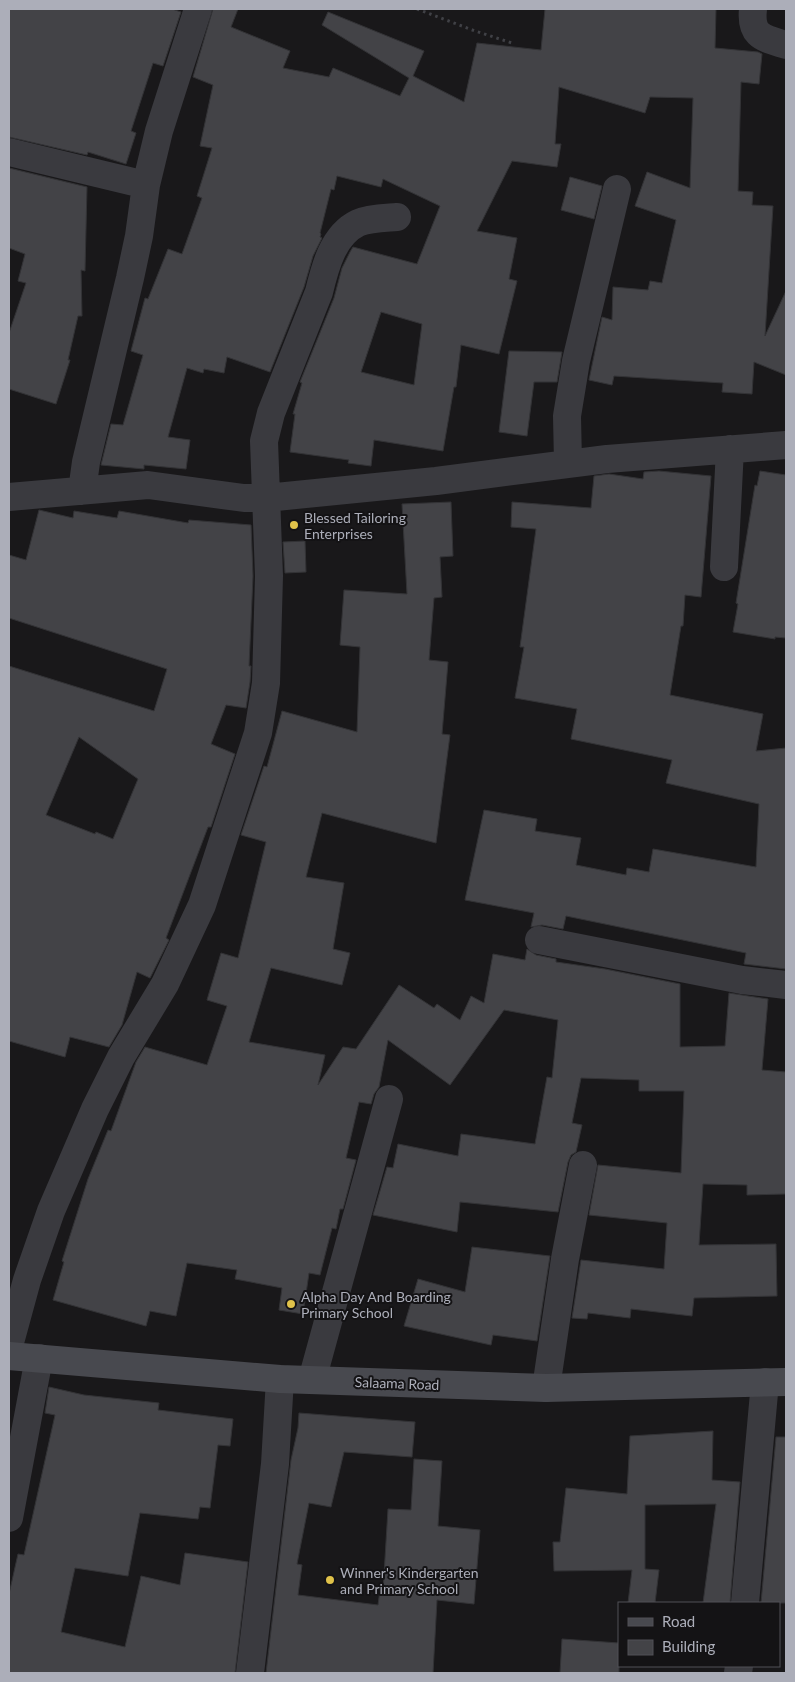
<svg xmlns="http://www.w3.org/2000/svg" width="795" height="1682" viewBox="0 0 795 1682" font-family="Lato,sans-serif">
  <rect width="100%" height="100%" fill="#19181a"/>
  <path fill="#434347" stroke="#333336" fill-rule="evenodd" d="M9,9h163l9,3 -18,54 -10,-3 -22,68 5,2 -10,31 -38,-12 -1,3 -78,-18z
    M213,9h25l-7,18 59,24 -7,17 46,9 4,-9 67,28 9,-18 -87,-53 6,-13 96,39 -11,25 51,26 13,-59 64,7 4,-41h171l-1,39 43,4 4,2 -3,30 -18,-2 -3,109 15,1 -1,13 21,1 -8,130 21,-45v84l-32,-13 -2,32 -30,-2 1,-9 -109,-7 -2,9 -23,-5 13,-63 10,3 1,-33 35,3 2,-9 12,2 14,-63 -41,-14 12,-34 43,16 3,-90 -43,-1 -5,16 -86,-26 -4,57h6l-4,23 -45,-6 -35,70 40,7 -8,41 8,2 -18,73 -38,-9 -5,42h-2l-11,64 -69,-11 -3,26 -23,-3 1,-3 -59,-8 5,-38h-2l9,-31 -2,-1 34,-84 8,-30 8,-16 3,-5 64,17 23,-58 -57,-27 -2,8 -44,-11 -3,14 -3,-1 -11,44 1,1 -1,3 2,1 -9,18 -9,31 -34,85 -43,-15 -3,16 -20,-4 -1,4 -16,-5 -19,69 22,3 -4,29 -42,-4v4l-43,-4 10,-41 12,1 20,-70 -12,-4 14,-53 3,1 20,-50 14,5 20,-56 -5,-2 15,-48 -12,-2 13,-61 -20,-8zM381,312l41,12 -8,61 -53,-13z
    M9,168l78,19 -2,84 -4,-1 1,46h-4l-10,44h2l-14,44 -47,-15v-56l17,-50 -8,-2 7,-27 -16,-6z
    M570,177l32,9 -8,33 -33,-9z
    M509,351l53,1 -5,30h-23l-7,54 -28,-4z
    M659,471l52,5 -10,121 -16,-2 -2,31h-2l-11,69 93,19 -7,37 30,-3v221l-42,-5 2,-11 -180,-37 -3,13 -21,-4 -11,2 3,-14 -69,-13 19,-90 53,9 -2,12 46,7 -5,27 50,10 1,-7 22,4 4,-23 103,18 3,-63 -93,-21 6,-23 -101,-21 6,-30 -62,-11 9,-51h-4l16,-118 -25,-2 1,-25 79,6 3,-32 15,-2 34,5 1,-7z
    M760,471l26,4v163l-11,-1v2l-42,-7 5,-28 -2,-1 19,-118 2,1z
    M451,502l2,54 -13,1 2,40 -8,1 -5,62 19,2 -6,72 8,1 -14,108 -114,-30 -16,64 38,6 -11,66 17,4 -8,32 -71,-17 -22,74 76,13 -7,30 25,-38 13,2 43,-64 35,23 3,-4 23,16 11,-24 13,7 9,-49 32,6 2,-11 9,6 20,4v3l49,7 75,15v63l45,-1 4,-53 39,6 -6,71 24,2v122l-39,1v-10l-44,-1 -4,61 77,-1 1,52 -83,2 -2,18 -61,-7 -1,9 -42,-5 -1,6 -15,-1 9,-58 83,9 3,-46 -78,-8 9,-50 83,8 3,-82h-45v-11l-58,-2 -9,45 10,2 -6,27 -5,3 -3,7 -10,50 -98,-10 -3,30 -84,-17 14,-48 6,1 5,-24 60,12 3,-22 74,10 12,-67 5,1 6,-58 -54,-10 -54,75 -62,-45 -9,47 -5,7 -3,10 -12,-2 -13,56 10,2 -13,49h-3l-4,20 -4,-1 -12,47 -11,-2 -6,41 -24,-4 3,-22 -47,-9 2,-9 -50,-7 -11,53 -26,-5 -4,15 -93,-26 11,-38 -2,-1 26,-82 20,-49 3,1 25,-69 9,-15 62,18 20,-59 -20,-6 14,-47 17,5 28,-116 -25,-7 23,-69 3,1 15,-56 75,21 3,-85 -20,-2 4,-55 63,4 -5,-90z
    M39,510l34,8 1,-7 43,7 2,-7 69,12 1,-3 62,5 2,51 -4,90h2l-1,16 -4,26 -20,-3 -15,39 24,10 -24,73h-3l-42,111 3,2 -19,38 -13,-6 -15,53 -13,22 -39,-10 -5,20 -56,-16v-375l145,45 13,-42 -158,-51v-63l17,5zM79,737l59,42 -25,60 -17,-7 -1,2 -49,-19z
    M305,541l1,31 -21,1 -2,-31z
    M472,1247l78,9 -13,85 -44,-6 -2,10 -87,-19 14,-47 47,13z
    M49,1387l35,8 75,8 -1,7 75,9 -3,27 -12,-1 -8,63 -10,-1 -2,12 -58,-6 -12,63 -53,-8 -14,64 64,15 16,-71 39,9 5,-32 63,9 -13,111h-226v-79l9,-40 6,1 31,-140 -10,-2z
    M299,1413l116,9 -3,35 -68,-5 -13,55 -22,-4 -12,61 5,1 -4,30 80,10 2,-15 3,1 5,-82 23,1 3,-51 28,2 -4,65 42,4 -6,74 -37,-4 -4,73h-167l25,-213 7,-32z
    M713,1431l-1,49 28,2 -10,121h-27l13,-99 -71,1v64l14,1 -4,33h-27l4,-33 -78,1 -1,-29h7l6,-54 61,6 3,-58z
    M776,1437h10v166h-25z
    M562,1639l57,4v30h-59z"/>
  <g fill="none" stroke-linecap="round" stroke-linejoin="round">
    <path stroke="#404146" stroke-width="3" stroke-dasharray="2.5 4" stroke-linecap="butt" d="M417,9l58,22 37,12"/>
    <path stroke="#3a3a3f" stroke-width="28" d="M753,9c-3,28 11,29 33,36
      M9,152l137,33
      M568,463l-1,-47 9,-55 41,-172
      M82,491l4,-29 44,-184 9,-42 7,-51 13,-54 39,-122
      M9,497l139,-12 96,13h22l170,-17 171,-22 179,-14
      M724,567l6,-118
      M539,940l203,40 44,5
      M9,1346l18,-66 24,-69 44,-102 26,-52 44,-73 37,-79 56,-172 8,-50 3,-107 -5,-135 7,-28 48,-121c6,-25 14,-57 39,-69 11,-5 27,-5 39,-6
      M312,1380l77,-281
      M546,1388l19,-129 18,-94
      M9,1518l30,-160
      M745,1603l20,-221
      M250,1673l25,-209 5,-85
      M738,1673l1,-7"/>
    <path stroke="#48494f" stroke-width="28" d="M9,1356l271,23 266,9 240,-6"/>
  </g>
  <g fill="#e0c24a" stroke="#141315" stroke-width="2">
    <circle cx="294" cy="525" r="5"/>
    <circle cx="291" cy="1304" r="5"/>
    <circle cx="330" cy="1580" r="5"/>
  </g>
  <g text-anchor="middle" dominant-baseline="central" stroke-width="4" stroke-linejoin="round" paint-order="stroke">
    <g font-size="14" fill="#acaeb9" stroke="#141315" text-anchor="start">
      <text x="304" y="517">Blessed Tailoring<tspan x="304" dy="16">Enterprises</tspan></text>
      <text x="301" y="1296">Alpha Day And Boarding<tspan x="301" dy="16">Primary School</tspan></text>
      <text x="340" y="1572">Winner's Kindergarten<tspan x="340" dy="16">and Primary School</tspan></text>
    </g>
    <g font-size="14" fill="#acaeb9" stroke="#141315">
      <text transform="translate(397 1383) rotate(2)">Salaama Road</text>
    </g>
  </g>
  <rect width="795" height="1682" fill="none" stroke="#acaeb9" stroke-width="20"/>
  <rect x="618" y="1602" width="162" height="65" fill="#141315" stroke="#515157"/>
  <rect x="628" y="1618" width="25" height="8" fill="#48494f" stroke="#515157"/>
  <text x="662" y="1627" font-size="15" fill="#acaeb9">Road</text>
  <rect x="628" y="1640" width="25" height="15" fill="#434347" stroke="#515157"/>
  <text x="662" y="1652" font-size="15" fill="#acaeb9">Building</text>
</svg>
